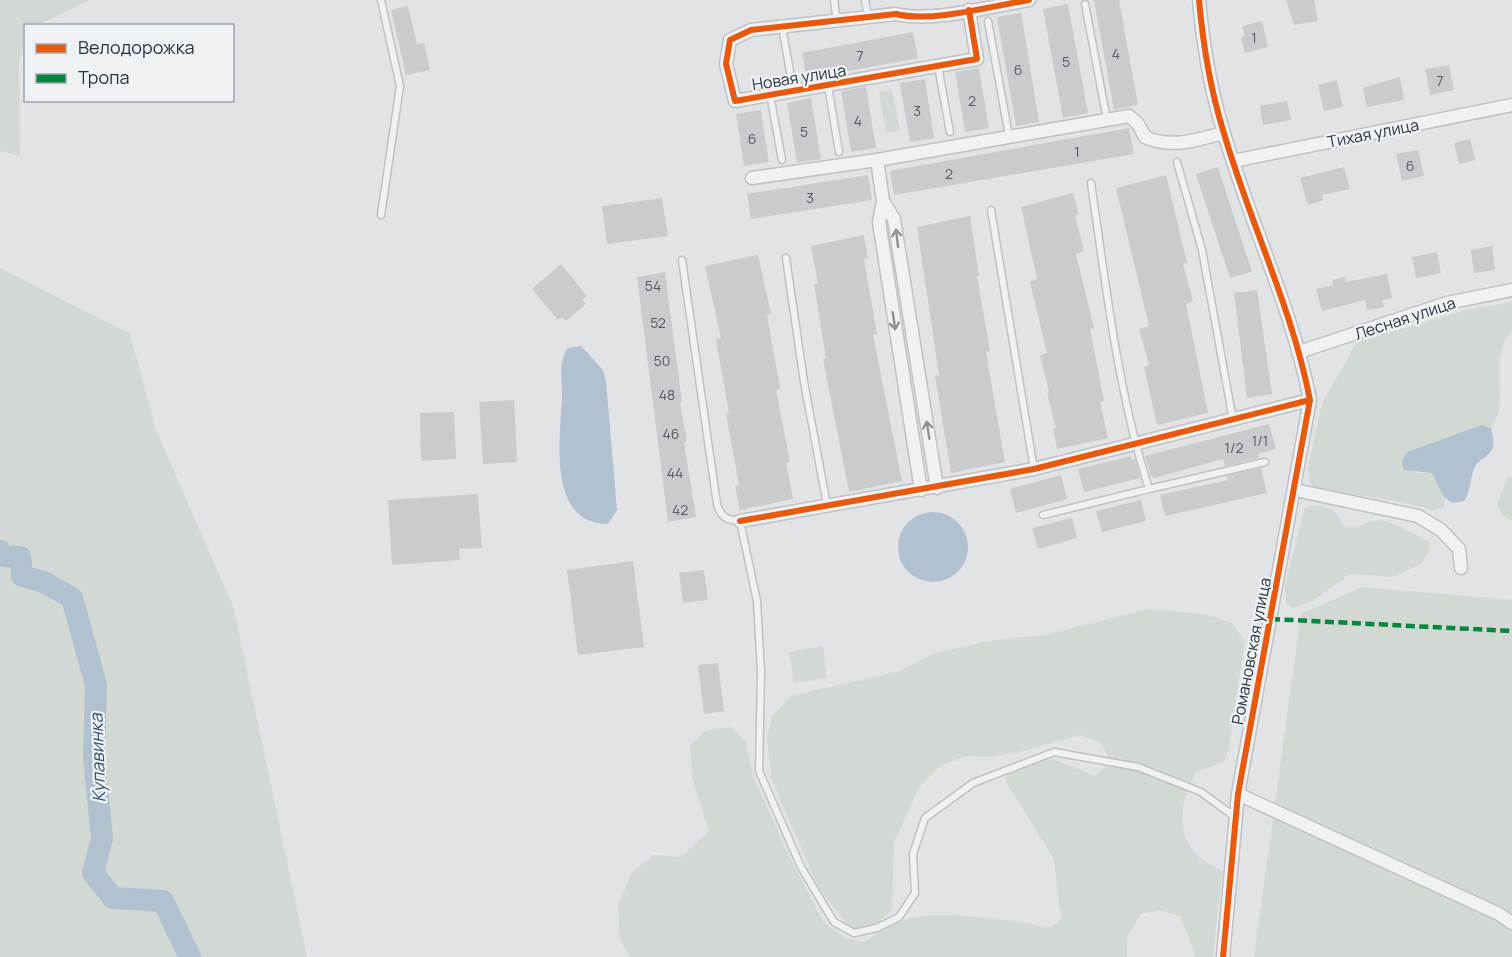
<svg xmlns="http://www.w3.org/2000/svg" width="1512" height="957" viewBox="0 0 1512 957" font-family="Manrope,sans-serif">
  <rect width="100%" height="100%" fill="#e1e3e6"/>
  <path fill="#d2d9d2" d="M0,0h90l-52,25 -12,1 -1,21 -6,13 1,96 -20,-5z
    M892,90l8,40 -14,3 -7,-41z
    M0,268l130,66 26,96 78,179 73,348h-307z
    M1512,302v28c-20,21 -9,55 -13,80 -1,6 -5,12 -8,18l-9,-2 -75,26 -5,10 15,11h15l13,25 -1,10 -11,2 -37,-9 -81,-12 -6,-8 -1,-14 15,-66 34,-59 109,-32z
    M1508,477h4v44l-9,-6 -6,-10z
    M1315,505c14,3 23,5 27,20 19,7 19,-4 36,-5 13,0 41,16 52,23l-1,8 -8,13 -28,13 -43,-3 -38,27 -19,7 -7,-5 -1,-18 20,-77z
    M1362,587l150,13v357h-258l47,-343z
    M1148,609l57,5 27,9 13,18 -16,106 -5,15 -28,10c-14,26 -23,60 2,84 6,6 17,10 24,15l-9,86h-17l-16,-41 -21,-6 -18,4 -14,23v20h-496l-11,-16 -2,-36 14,-33 21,-17 28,2 28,-26 -17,-53 -2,-33 15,-14 25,-4 16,15 7,34 35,78 36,69 22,15 18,4c12,-7 24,-16 37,-21 34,-13 113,-1 149,7l11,-9 -7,-60 -48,-77 1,-11 20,-7 26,-5 42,17 16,-15 -10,-18 -21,-8 -60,17 -32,5 -22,-1 -26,10 -20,20 -26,56 -2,68 -14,13 -27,6 -33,-42 -46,-107 -5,-43 5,-21 19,-20 109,-25 35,-18 60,-13 50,-5z
    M823,646l4,32 -33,5 -5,-31z"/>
  <path fill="#b1c1d0" d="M581,346l22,24 3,11 11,129 -9,14c-61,0 -48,-86 -46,-126 1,-17 -5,-35 6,-50z
    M1482,425l9,3c1,6 3,13 2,19 -2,8 -12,11 -17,18 -7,12 -4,25 -12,36l-12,2 -8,-6 -12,-24 -28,-3 -2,-8 5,-10z
    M898 547a35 35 0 1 1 70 0a35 35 0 1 1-70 0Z"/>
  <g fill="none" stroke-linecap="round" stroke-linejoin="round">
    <path stroke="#b1c1d0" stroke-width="22" d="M0,551l4,5 16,1 2,19 22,6 28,16 24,87 -2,73 8,80 -9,35 20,25 50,3 27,56"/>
  </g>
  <path fill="#c9cbce" d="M1094,0h25l19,105 -24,5z
    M1286,0h28l4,21 -24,4z
    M1068,4l20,109 -25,5 -20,-109z
    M408,6l9,38 7,-1 6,27 -24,5 -15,-65z
    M1021,13l18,109 -23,4 -19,-109z
    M1262,21l6,26 -23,6 -4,-16 4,-1 -3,-10z
    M913,32l5,26 -111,21 -5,-26z
    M1449,65l5,25 -24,5 -5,-26z
    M979,68l10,60 -24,4 -10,-60z
    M1400,77l4,23 -37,7 -4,-19z
    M925,79l9,59 -24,4 -10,-59z
    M1337,80l6,27 -19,4 -6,-26z
    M866,87l10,61 -25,4 -10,-61z
    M811,98l10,61 -24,4 -10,-60z
    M1287,101l4,19 -28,5 -3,-19z
    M761,110l8,52 -25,4 -8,-52z
    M1129,128l5,26 -240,41 -4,-24z
    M1470,139l5,21 -16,4 -5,-21z
    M1418,150l6,26 -22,5 -6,-27z
    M1218,167l34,105 -22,6 -34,-104z
    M1344,167l6,22 -28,6 2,5 -16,5 -8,-27z
    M868,175l4,25 -121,19 -4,-25z
    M1166,175l21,88 -4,1 10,37 -7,3 22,109 -51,12 -13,-58 5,-2 -10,-36 10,-3 -33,-138z
    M1073,193l6,21 -4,1 9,36 -8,3 18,74 -4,1 14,72 -4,1 8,36 -51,11 -4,-20 3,-1 -9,-35 2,-1 -9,-37 7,-2 -17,-71 7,-3 -16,-72z
    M662,198l6,38 -61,8 -5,-38z
    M970,216l9,60h-2l13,75 -4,1 19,110 -54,11 -16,-97 4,-1 -22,-148z
    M864,235l4,23 -4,1 13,75 -4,1 29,146 -53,11 -26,-133 3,-1 -12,-74 4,-1 -7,-37z
    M1492,246l3,24 -21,3 -3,-23z
    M1437,252l4,21 -25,5 -4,-21z
    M758,255l13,59 -4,1 13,74 -4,1 14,72 -4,1 7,36 -53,11 -5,-24 4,-1 -13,-71 3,-1 -13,-74 5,-1 -16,-72z
    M561,264l26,32 -5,4 4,4 -20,17 -4,-4 -4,3 -26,-31z
    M665,272l17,130 -2,1 7,38 -3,1 12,75 -28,5 -31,-245z
    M1387,274l5,24 -10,2 2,7 -17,3 -2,-10 -43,11 -6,-22 17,-4 -1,-5 13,-3 1,5z
    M1257,290l15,104 -25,4 -13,-105z
    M514,400l3,62 -34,2 -4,-62z
    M454,412l2,47 -35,2 -1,-48z
    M1269,424l7,25 -18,5 1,4 -34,8 -2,-7 -69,19 -3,-2 -6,-20z
    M1131,456l1,4 3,-1 5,19 -56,14 -6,-23z
    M1261,468l6,25 -102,23 -5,-21 68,-15 -1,-4z
    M1061,475l6,24 -51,14 -6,-24z
    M478,494l4,54 -23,1 1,11 -68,5 -4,-65z
    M1141,500l5,21 -44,11 -6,-21z
    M1072,518l5,20 -39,11 -6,-21z
    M633,561l11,86 -66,8 -11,-85z
    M704,570l4,30 -25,3 -4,-30z
    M718,663l6,48 -20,3 -6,-49z"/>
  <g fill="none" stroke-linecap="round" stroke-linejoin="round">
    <g stroke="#bfc1c4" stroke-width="9">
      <path id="lane" d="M381,0l19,86 -19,129
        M834,0l3,21
        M865,0l3,17
        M1085,4l22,116
        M988,21l21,115
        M782,27l9,50
        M938,66l12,66
        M828,86l11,66
        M770,95l12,65
        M1177,162l25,88 31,170
        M991,210l43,259
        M786,258l18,124 23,123
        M682,260l35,244c4,14 10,16 23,17l17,80 4,71 -2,99 42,96 33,55 20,11 23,-5 22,-11 16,-24 -2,-39 12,-36 48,-35 81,-31 84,15 63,25 34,25
        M1149,489l116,-27
        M1043,515l106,-26c-32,-100 -43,-204 -58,-306"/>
    </g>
    <g stroke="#bfc1c4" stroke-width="15">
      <path id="street" d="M1199,0c4,44 11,88 24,130 26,91 69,177 87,270l-72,394 -15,163
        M969,10l8,49 -242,42 -9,-37 4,-24 21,-10 145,-16c35,9 96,-8 133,-14
        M877,160l6,41 -4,21 42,268
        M1233,161l279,-56
        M752,178l125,-18 252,-44 9,8 7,13c26,12 52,3 78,-4
        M883,201l11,18 43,269
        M1299,352l148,-49 65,-13
        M1295,490l123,26 23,14 18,19 2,19
        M740,521l294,-52 276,-69
        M1238,794l261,120 13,9"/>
    </g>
    <use href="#lane" stroke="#f0f1f3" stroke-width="6"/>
    <use href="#street" stroke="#f0f1f3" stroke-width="12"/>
    <path stroke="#00873e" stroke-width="4.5" stroke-dasharray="9 4.5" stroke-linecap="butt" d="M1271,619l241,12"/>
    <g stroke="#eff2f5" stroke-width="10">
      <path id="cycleway" d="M1199,0c4,44 11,88 24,130 26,91 69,177 87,270l-72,394 -15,163
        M969,10l8,49 -242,42 -9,-37 4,-24 21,-10 145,-16c35,9 96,-8 133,-14
        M740,521l294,-52 276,-69"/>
    </g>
    <use href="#cycleway" stroke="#e8590c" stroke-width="6"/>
  </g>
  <defs><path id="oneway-shaft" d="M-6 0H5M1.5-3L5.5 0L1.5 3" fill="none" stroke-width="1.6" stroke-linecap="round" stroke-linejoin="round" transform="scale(1.5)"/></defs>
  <g stroke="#8c9298">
    <use href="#oneway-shaft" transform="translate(897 238) rotate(-97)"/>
    <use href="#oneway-shaft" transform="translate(894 321) rotate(81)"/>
    <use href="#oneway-shaft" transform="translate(928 430) rotate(-99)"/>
  </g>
  <g text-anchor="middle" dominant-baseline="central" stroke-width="4.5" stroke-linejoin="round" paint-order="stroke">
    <g font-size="14" fill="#525963">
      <text x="1254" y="37">1</text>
      <text x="1116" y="53">4</text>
      <text x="860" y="55">7</text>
      <text x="1066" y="61">5</text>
      <text x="1018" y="69">6</text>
      <text x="1440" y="80">7</text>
      <text x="972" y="100">2</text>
      <text x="917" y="110">3</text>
      <text x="858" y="120">4</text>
      <text x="804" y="131">5</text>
      <text x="752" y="138">6</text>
      <text x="1077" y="151">1</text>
      <text x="1410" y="165">6</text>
      <text x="949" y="173">2</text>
      <text x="810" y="197">3</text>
      <text x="653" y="285">54</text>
      <text x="658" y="322">52</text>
      <text x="662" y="360">50</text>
      <text x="667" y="394">48</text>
      <text x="671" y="433">46</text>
      <text x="1260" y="440">1/1</text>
      <text x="1234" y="447">1/2</text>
      <text x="675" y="472">44</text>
      <text x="680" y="509">42</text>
    </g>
    <g font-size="16" fill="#29323e" stroke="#eff2f5">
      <text transform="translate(799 77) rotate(-9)">Новая улица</text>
      <text transform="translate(1373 133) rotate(-11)">Тихая улица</text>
      <text transform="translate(1405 318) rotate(-18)">Лесная улица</text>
      <text transform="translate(1251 651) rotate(-79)">Романовская улица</text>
    </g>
    <g font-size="18" font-style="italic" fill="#355370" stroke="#eff2f5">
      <text transform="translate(97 758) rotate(-92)">Купавинка</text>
    </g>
  </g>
  <rect x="24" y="24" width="210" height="78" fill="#eff2f5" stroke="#a0a5ac" stroke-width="1.5"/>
  <rect x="36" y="44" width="30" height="9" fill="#e8590c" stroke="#a0a5ac" stroke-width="1.5"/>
  <text x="78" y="54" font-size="18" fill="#29323e">Велодорожка</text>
  <rect x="36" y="74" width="30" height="9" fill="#00873e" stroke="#a0a5ac" stroke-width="1.5"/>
  <text x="78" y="84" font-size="18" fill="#29323e">Тропа</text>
</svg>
